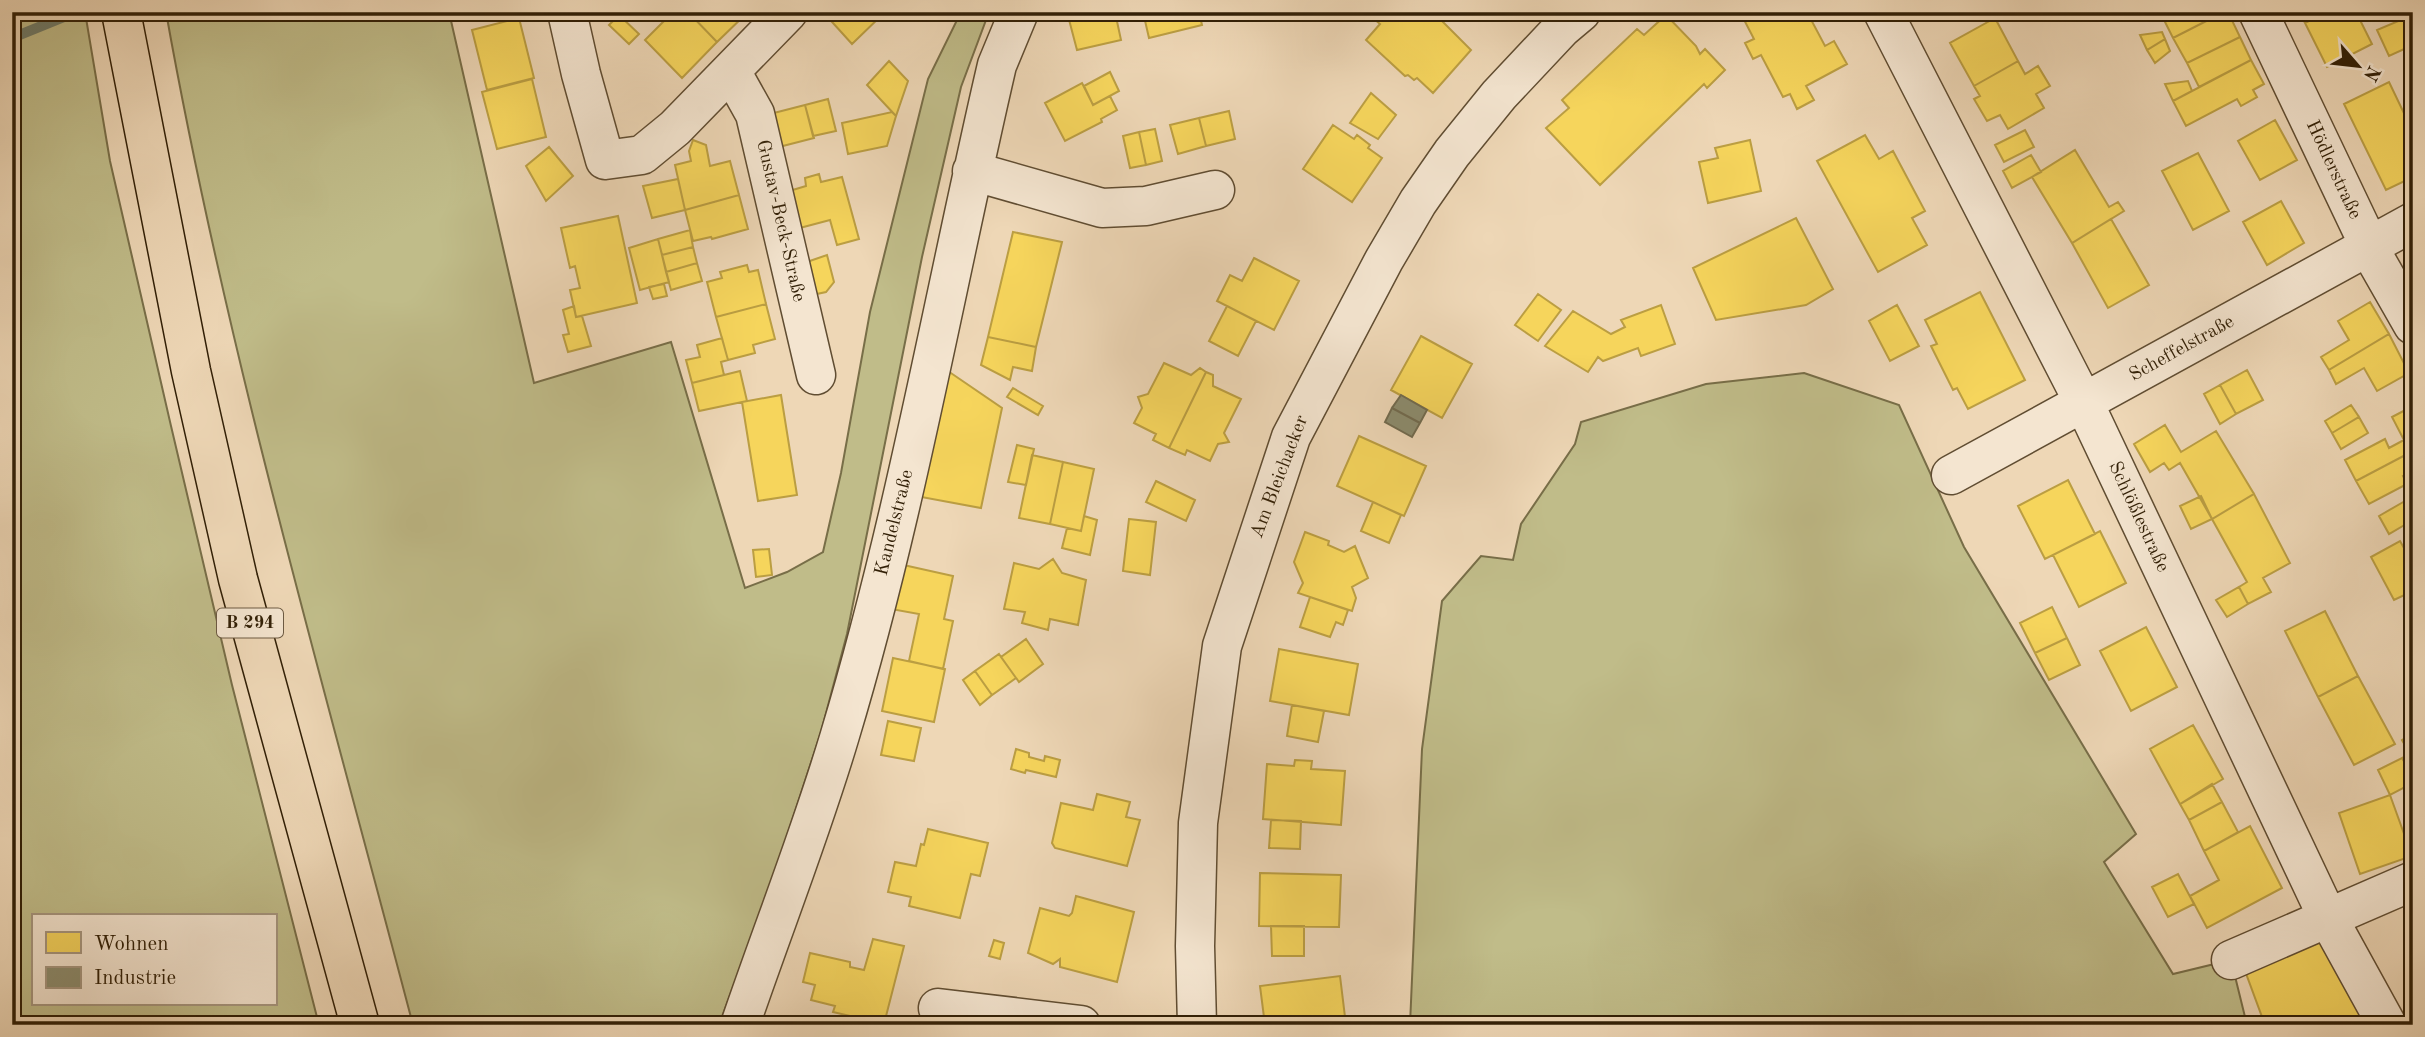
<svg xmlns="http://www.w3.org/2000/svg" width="2425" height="1037" viewBox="0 0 2425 1037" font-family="'Old Standard TT',serif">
  <rect width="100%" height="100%" fill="#eed7b6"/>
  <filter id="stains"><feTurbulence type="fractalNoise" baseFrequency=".00286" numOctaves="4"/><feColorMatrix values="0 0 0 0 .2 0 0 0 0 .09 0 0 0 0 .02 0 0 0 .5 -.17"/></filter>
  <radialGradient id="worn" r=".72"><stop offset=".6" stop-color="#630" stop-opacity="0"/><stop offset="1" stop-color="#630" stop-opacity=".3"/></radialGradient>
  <path fill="#c0bc89" stroke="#786e48" stroke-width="2" fill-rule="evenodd" d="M12,12h73l25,149 61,265 61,259 87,340h-307zM33,916h242v88h-242z
    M166,12h283l85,371 137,-41 74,246 42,-16 36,-20 18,-79 29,-161 58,-233 33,-67h28l-28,75 -39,170 -75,377 -26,98 -48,147 -54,146h-306c-88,-336 -186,-671 -247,-1013z
    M1804,373l95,32 65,142 172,287 -32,28 69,112 58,-14 16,65h-837l12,-276 20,-148 39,-45 32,4 8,-36 54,-80 6,-22 125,-38z"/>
  <path fill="#f6d55c" stroke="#bb9e42" stroke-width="2" d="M673,12h15l29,30 -35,36 -37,-38z
    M688,12h60l-31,30z
    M823,12h58l2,2 -31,30z
    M1067,12h48l6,28 -44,10z
    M1143,12h56l3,13 -53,13z
    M1380,12h53l38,38 -38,43 -16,-15 -3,2 -6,-5 -3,1 -39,-36 14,-16 -6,-5z
    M1740,12h67l18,34 9,-5 13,23 -41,22 8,14 -17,9 -7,-15 -7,3 -22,-42 -8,4 -8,-16 9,-4z
    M2160,12h64l-51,26z
    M2224,12h4l12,25 -53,26 -14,-25z
    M2299,12h27l-21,11z
    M2326,12h30l16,32 -45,23 -22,-44z
    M619,15l20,19 -10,10 -20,-19z
    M1666,15l30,31 4,8 5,-5 20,21 -18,18 -3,-4 -104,101 -54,-57 23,-20 -7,-8 75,-71 7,6z
    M2410,16l3,7v22l-24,11 -12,-26z
    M519,18l15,60 -47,12 -15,-60z
    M1995,18l23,43 -44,25 -24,-43z
    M2162,32l3,7 -18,11 -7,-15z
    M2240,37l11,23 -52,27 -12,-24z
    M2165,39l5,12 -15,12 -8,-13z
    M2251,60l13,24 -11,6 4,7 -16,9 -4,-7 -51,27 -13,-25z
    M889,61l19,20 -12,35 -29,-31z
    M2018,61l7,13 13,-8 12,20 -14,8 8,14 -36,21 -8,-14 -13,6 -13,-22 6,-3 -6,-10z
    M1110,72l9,19 -26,14 -9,-19z
    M532,79l14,58 -49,12 -15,-57z
    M2188,81l4,10 -19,10 -8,-17z
    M2389,82l24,50v45l-27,13 -42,-86z
    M1082,83l11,22 17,-9 7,14 -16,9 1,3 -37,19 -20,-38z
    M1371,93l25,22 -18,24 -28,-16z
    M828,99l8,32 -23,5 -8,-31z
    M805,105l9,33 -39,10 -9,-33z
    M1229,111l6,28 -29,7 -7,-28z
    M892,112l4,4 -9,30 -39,8 -6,-31z
    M1199,118l7,28 -28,8 -8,-29z
    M2275,120l22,40 -37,20 -22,-39z
    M1333,125l21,14 3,-4 13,10 -2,3 14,10 -30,44 -49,-33z
    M1155,129l7,32 -16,4 -7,-33z
    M2025,130l9,17 -30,15 -9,-17z
    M1139,132l7,33 -16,3 -7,-32z
    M1865,135l14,24 14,-8 32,60 -13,7 15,27 -49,27 -61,-111z
    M693,140l13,5 4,21 20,-5 9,34 -54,15 -10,-45 16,-4 -2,-10z
    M1750,140l11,51 -53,12 -9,-41 19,-4 -3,-10z
    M549,147l24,29 -27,25 -20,-35z
    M2075,150l34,57 9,-5 6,9 -52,32 -40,-66z
    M2198,153l31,58 -36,19 -31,-59z
    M2031,155l10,17 -29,16 -9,-17z
    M819,174l2,8 21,-5 17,62 -22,6 -7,-25 -34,9 -10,-37 20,-6 -1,-8z
    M678,179l7,31 -33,8 -9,-32z
    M739,195l9,34 -36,10 -1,-2 -18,4 -8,-31z
    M2281,201l23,42 -37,22 -24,-43z
    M618,216l19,87 -61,14 -6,-27 10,-2 -5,-22 -5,2 -9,-40z
    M1796,218l37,71 -27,16 -90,15 -23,-52z
    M2111,219l38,66 -41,23 -36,-65z
    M690,230l3,17 -31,8 -4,-16z
    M1013,232l49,10 -26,105 -48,-10z
    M658,239l11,43 -29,8 -11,-42z
    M693,247l4,16 -31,9 -4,-17z
    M827,255l7,27 -8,10 -14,3 -8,-32z
    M1254,258l45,23 -25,49 -57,-29 13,-26 12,6z
    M697,263l5,18 -31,9 -5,-18z
    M747,265l2,7 9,-2 8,34 -50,13 -9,-35 15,-4 -2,-6z
    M664,284l3,12 -14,3 -4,-12z
    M1980,292l45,88 -57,29 -11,-21 -4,2 -22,-44 6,-2 -12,-24z
    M1538,294l23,16 -23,31 -23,-16z
    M2370,302l19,32 -60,36 -8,-13 28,-17 -11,-19z
    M766,304l9,35 -22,6 2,8 -27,7 -12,-43z
    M1661,305l14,39 -34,12 -3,-8 -35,13 -5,-4 -10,15 -43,-26 28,-35 38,23 14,-7 -4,-7z
    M1897,305l22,41 -29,15 -21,-40z
    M574,306l2,11 6,-1 9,30 -23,6 -5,-17 6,-1 -6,-24z
    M1227,306l29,15 -18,35 -29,-15z
    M2389,334l20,39 -32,18 -13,-23 -28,16 -7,-14z
    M1421,336l51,28 -30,54 -51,-28z
    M988,337l48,10 -4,24 -19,-4 -3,13 -29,-15z
    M722,338l6,22 -7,2 3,13 -32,8 -6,-23 14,-3 -3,-12z
    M1164,363l27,12 9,-7 6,4 -37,76 -16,-8 3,-6 -22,-11 8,-15 -4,-11 10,-3z
    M945,369l57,39 -21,100 -65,-12z
    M2247,370l16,30 -27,14 -16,-29z
    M740,371l7,30 -48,10 -7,-28z
    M1206,372l7,3v11l28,13 -17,34 5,9 -11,2 -8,17 -23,-11 -2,5 -16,-7z
    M2220,385l16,29 -16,10 -16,-30z
    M1013,388l30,18 -5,9 -31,-18z
    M781,395l16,100 -39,6 -16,-99z
    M2351,405l8,12 -27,16 -7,-12z
    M2413,406v45l-57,30 -11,-21 40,-21 4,9 15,-8 -12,-23z
    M2359,417l9,16 -27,16 -9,-16z
    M2165,425l16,27 35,-21 38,63 -42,25 -32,-56 -11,7 -5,-7 -14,9 -16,-28z
    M1359,436l67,30 -22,50 -67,-30z
    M1017,445l17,4 -8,36 -18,-3z
    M2413,451v20l-10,5 4,8 -38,20 -13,-23z
    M1032,455l31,7 -13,62 -31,-6z
    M1063,462l31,7 -13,62 -31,-7z
    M2068,480l27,54 -50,25 -27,-53z
    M1156,481l39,19 -9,21 -40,-19z
    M2254,494l36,69 -27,15 8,14 -23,12 -9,-17 8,-5 -35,-63z
    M2201,496l11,23 -21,10 -11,-23z
    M2405,501l8,14v5l-24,14 -10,-18z
    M1373,502l28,13 -12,28 -28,-12z
    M1084,516l13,4 -7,35 -28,-7 5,-20 14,3z
    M1129,519l27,3 -6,53 -27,-4z
    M2100,531l26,52 -47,24 -26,-52z
    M1305,532l24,9 -1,4 16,7 11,-6 13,32 -16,9 4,11 -4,13 -54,-18 5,-10 -9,-21z
    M2400,541l13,23v27l-19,9 -23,-43z
    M769,549l3,26 -16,2 -3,-27z
    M1053,559l9,14 24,7 -8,45 -28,-6 -2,11 -26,-7 3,-11 -21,-3 10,-46 25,6z
    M899,564l54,12 -9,43 9,2 -10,48 -34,-8 10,-47 -28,-5z
    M2239,587l9,17 -21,13 -11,-17z
    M1310,597l38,13 -5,15 -7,-3 -6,15 -30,-10z
    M2052,607l15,31 -32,15 -15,-30z
    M2325,611l33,65 -40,21 -33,-66z
    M2146,627l31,60 -46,24 -31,-60z
    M2067,638l13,27 -31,15 -14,-27z
    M1026,639l17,25 -24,18 -18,-25z
    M1279,649l79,15 -9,51 -79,-14z
    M999,654l17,24 -24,17 -17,-24z
    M893,658l52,11 -11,53 -52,-11z
    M975,671l17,24 -12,10 -17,-25z
    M2358,676l37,68 -41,21 -36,-68z
    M1292,705l32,6 -6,31 -31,-6z
    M888,721l33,7 -7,33 -33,-6z
    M2193,725l30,54 -43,25 -30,-55z
    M2413,733v19l-3,2 -8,-14z
    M1016,749l13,4v4l15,4 1,-5 15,4 -4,17 -30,-7 -1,3 -14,-4z
    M2413,752v24l-11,-18z
    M2402,758l11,18v7l-23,12 -12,-25z
    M1295,760l17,1 -1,8 34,2 -4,54 -78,-6 4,-55 27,2z
    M2212,784l10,18 -33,18 -9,-16z
    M1097,794l33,8 -4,15 14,3 -13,46 -72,-18 -3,-5 9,-40 32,7z
    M2390,795l22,61 -52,18 -21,-61z
    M2222,802l16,30 -34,19 -15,-31z
    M1271,820l30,1 -1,28 -31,-1z
    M2250,826l32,62 -75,40 -17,-32 29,-16 -15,-29z
    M928,829l60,14 -8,33 -9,-2 -11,44 -51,-12 2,-9 -23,-5 7,-30 21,4 5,-22 3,1z
    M1260,873l81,2 -2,52 -80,-1z
    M2178,874l16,30 -26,13 -16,-30z
    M1076,896l58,16 -17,70 -57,-15v-8l-7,5 -25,-11 12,-45 29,8 3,-3z
    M1271,926h33v30h-32z
    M2326,935l43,87 -5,3h-99l-21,-57z
    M873,939l31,7 -20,78 -51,-12 2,-6 -24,-6 4,-15 -12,-3 7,-29 40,9v5l14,3z
    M994,940l10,3 -4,16 -11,-3z
    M1340,976l6,49h-81l-5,-39z"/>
  <path fill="#8c8c6e" stroke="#716b4f" stroke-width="2" d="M1401,395l26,15 -7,13 -28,-15z
    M1392,408l28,15 -8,14 -27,-15z"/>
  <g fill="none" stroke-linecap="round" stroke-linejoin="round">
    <path stroke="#6f7c6b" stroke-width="10" d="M12,38l64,-26"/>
    <g stroke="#604d32" stroke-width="41">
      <path id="minor" d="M567,12l14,62 24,86 37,-5 33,-27 113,-116
        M1883,12l201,391 243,513 60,109
        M2258,12l119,250 36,63
        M731,71l24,43 61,261
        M972,171l130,37 44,-2 69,-16
        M1951,475l462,-253
        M2231,960l182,-79
        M938,1008l143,17
        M740,1025c33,-97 71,-192 100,-290 66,-219 105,-447 157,-670l22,-53
        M1197,1025l-2,-79 3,-123 24,-177 69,-209 93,-177 34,-58 34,-49 47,-58 63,-67 19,-16"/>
    </g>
    <g stroke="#311f06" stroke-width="41">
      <path id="highway" d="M121,12l70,359 47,208 122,446"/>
    </g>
    <use href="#minor" stroke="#f4e5d0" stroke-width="38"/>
    <use href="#highway" stroke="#eed7b6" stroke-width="38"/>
  </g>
  <g text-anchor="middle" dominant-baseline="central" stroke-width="7" stroke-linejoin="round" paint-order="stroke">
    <rect fill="#f4e5d0" stroke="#6c5a43" stroke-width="2" x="217" y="608.5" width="66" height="29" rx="5"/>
    <g font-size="18" font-weight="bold" fill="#311f06">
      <text x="250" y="623">B 294</text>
    </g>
    <g font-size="19" fill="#311f06" stroke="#f4e5d0">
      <text transform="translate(2333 170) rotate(65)">Hödlerstraße</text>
      <text transform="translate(780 221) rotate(77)">Gustav-Beck-Straße</text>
      <text transform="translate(2182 349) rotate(-29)">Scheffelstraße</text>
      <text transform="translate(1280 477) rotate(-69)">Am Bleichacker</text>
      <text transform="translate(2138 517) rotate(65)">Schlößlestraße</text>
      <text transform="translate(895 523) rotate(-76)">Kandelstraße</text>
    </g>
  </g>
  <rect width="2425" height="1037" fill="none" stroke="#eed7b6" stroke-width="42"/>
  <rect x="14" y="14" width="2397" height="1009" fill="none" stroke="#311f06" stroke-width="3.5"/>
  <rect x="21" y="21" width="2383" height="995" fill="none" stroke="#311f06" stroke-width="2"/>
  <rect x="32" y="914" width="245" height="91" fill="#f4e5d0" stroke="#a6967f" stroke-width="2"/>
  <rect x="46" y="932" width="35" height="21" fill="#f6d55c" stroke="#a6967f" stroke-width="2"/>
  <text x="94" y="950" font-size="21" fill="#311f06">Wohnen</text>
  <rect x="46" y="967" width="35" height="21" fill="#8c8c6e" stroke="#a6967f" stroke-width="2"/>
  <text x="94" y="984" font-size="21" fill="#311f06">Industrie</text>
  <g transform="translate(2358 66) rotate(118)" stroke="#f4e5d0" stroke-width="5" paint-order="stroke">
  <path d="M0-5L12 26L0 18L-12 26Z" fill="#311f06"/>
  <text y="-10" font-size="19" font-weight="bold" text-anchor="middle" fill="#311f06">N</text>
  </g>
  <rect width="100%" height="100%" filter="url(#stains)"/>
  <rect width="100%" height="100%" fill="url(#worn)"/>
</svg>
